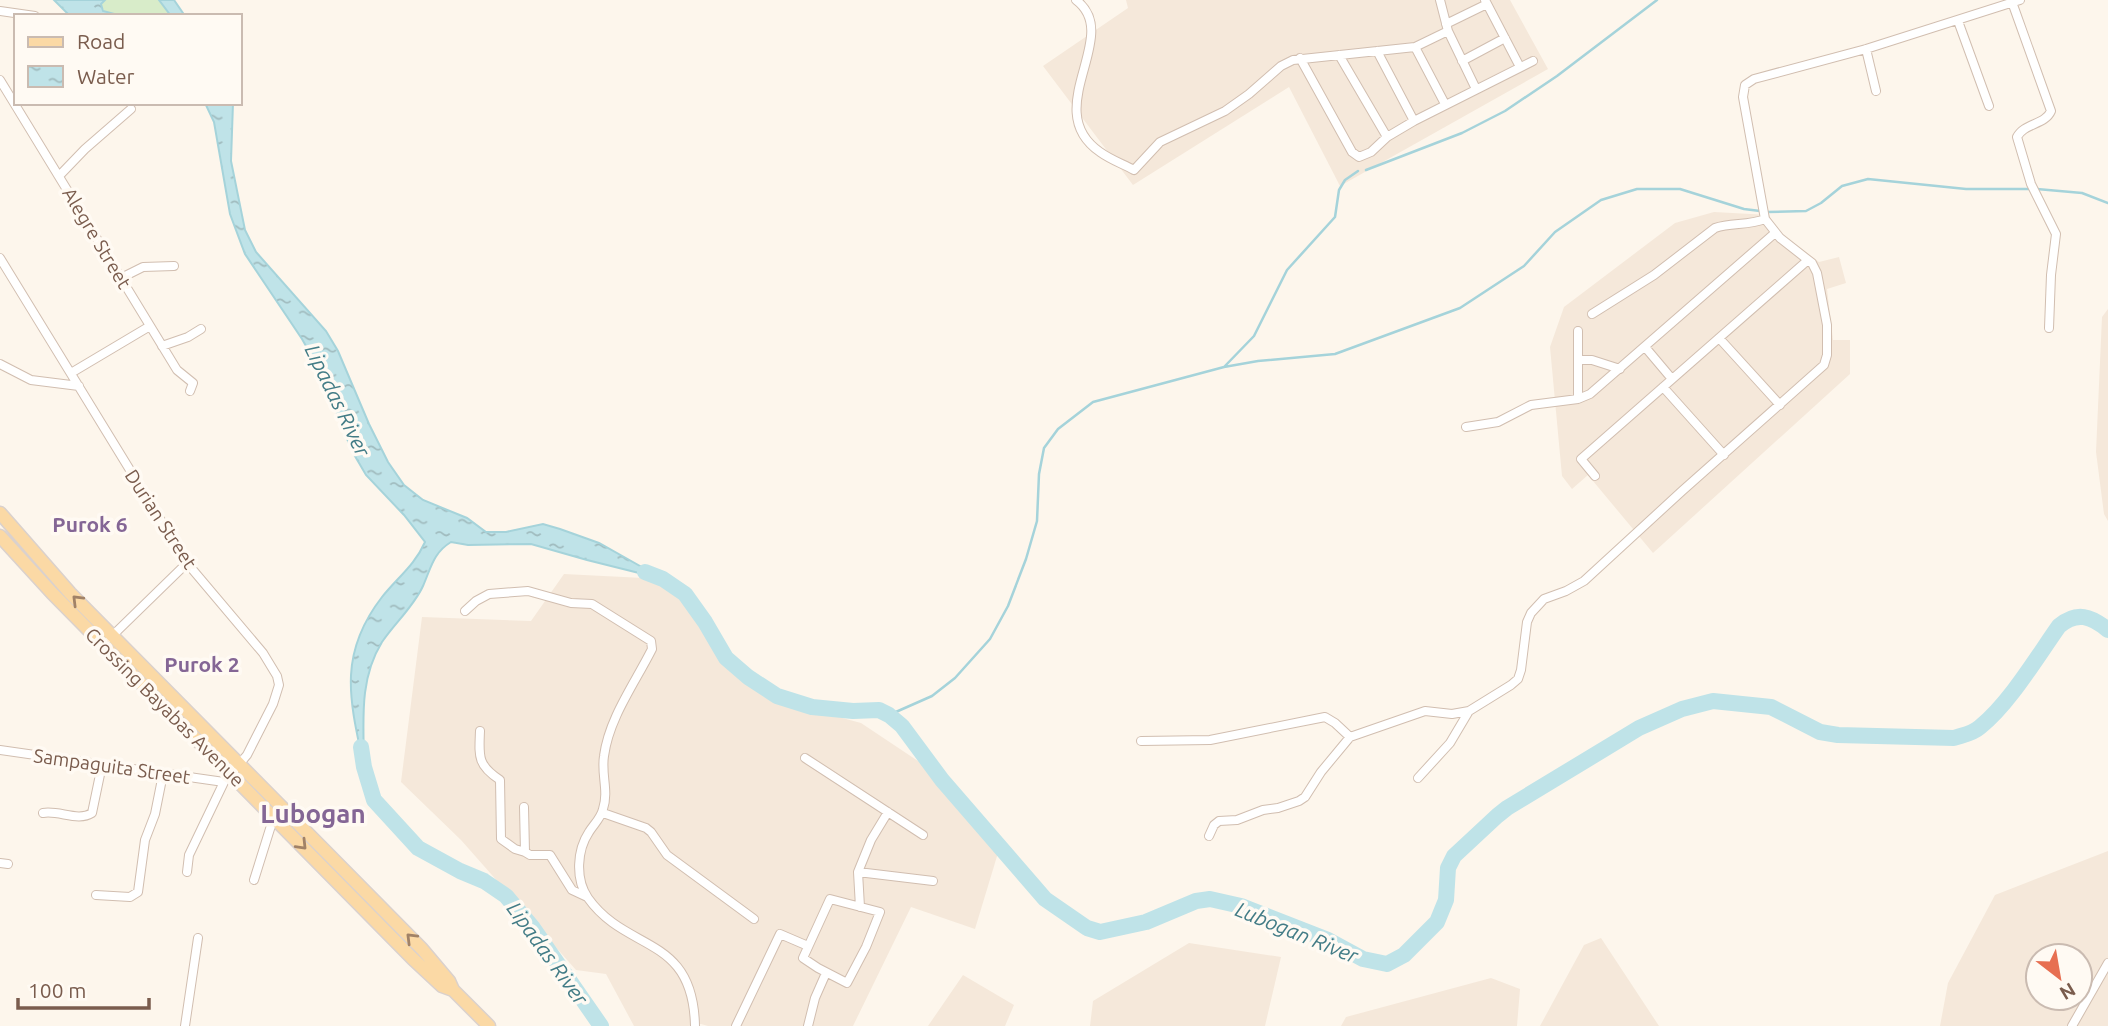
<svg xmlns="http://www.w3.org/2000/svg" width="2108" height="1026" viewBox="0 0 2108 1026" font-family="Ubuntu,sans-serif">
  <defs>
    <pattern id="water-ripples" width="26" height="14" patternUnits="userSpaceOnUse" patternTransform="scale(1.75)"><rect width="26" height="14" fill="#bfe3e8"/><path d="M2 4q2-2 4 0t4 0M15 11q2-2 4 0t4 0" fill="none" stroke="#a0bbbe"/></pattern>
  </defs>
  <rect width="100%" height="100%" fill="#fdf6ec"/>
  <path fill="#f5e8da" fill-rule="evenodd" d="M1126,0h384l38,69 -208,117 -51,-99 -156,98 -90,-119 85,-58z
    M1714,212l55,3 9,16 41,31 20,-5 7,26 -19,6 6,51h17v34l-197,179 -65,-78 -16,14 -10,-13 -12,-129 14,-40 111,-84z
    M2108,309v212l-4,-7 -8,-62 6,-135z
    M564,574l99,5 101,118 97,26 93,62 47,58 -26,86 -64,-22 -58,119h-145l-7,-2 -13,2h-54l-28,-52 -30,-4 -115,-130 -60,-58 21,-165 109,4z
    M2108,851v175h-168l8,-43 47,-88zM2038,956h42v42h-42z
    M1601,938l58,88h-119l44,-81z
    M1189,943l92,14 -16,69h-175l3,-25z
    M963,975l51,30 -9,21h-77z
    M1491,978l29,11 -3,37h-176l5,-9z"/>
  <path fill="#d8ecc9" d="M105,0h54l12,16h-49l-18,-5 -3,-8z"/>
  <path fill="url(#water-ripples)" stroke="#a5d3da" stroke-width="2" d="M54,0h51l-4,4 2,7 19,5h-52z
    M159,0h15l11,16h-14z
    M205,103h28l-2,58 14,69 11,22 70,79 12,20 31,73 19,38 16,23 19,15 44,18 19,14h20l37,-8 17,5 39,14 64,36 -76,-19 -56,-16 -63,1 -17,-3c-18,11 -20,26 -28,44 -9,20 -28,37 -41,56 -24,39 -18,82 -18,125 -14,-66 -27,-112 18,-170 15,-19 33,-32 43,-55l-21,-27 -38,-40 -14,-24 -33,-82 -17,-30 -57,-85 -15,-40 -16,-92z"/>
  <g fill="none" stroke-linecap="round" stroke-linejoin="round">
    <path stroke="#a5d3da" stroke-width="2.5" d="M1366,170l96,-37 43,-22 52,-35 100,-76
      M2037,189l45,4 26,10
      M1767,212l39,-1 15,-8 21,-17 26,-7 98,10h64
      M1225,366l29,-30 33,-66 48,-53 4,-27 6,-10 13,-9
      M889,715l43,-19 23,-18 35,-39 18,-33 18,-47 11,-38 2,-47 5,-26 14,-19 35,-27 131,-35 34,-6 77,-7 125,-46 64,-42 31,-34 46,-32 36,-11h43l64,20 16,2"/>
    <path stroke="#bfe3e8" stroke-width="16" d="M645,572l18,7 22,15 20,28 21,36 22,19 29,19 35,11 41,4 26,-1 10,5 13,11 40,54 103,119 42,29 13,4 46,-10 50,-21 14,-2 31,7 87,34 35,19 24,5 17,-9 33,-33 9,-22 2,-32 6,-12 43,-40 10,-8 132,-80 43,-19 31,-8 58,6 49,25 18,3 116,3c9,-3 18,-4 26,-11 29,-23 57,-70 79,-101 18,-15 32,-10 49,4
      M361,747l3,20 10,33 44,48 42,23 24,10 22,15 27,32 68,98"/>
    <g stroke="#d1beb0" stroke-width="10">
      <path id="street" d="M1076,0c48,36 -38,109 24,152 11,8 23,12 34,18l26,-28 65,-31 24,-17 32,-28 12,-6 122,-13 33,-16
        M1440,0l8,31 28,58
        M1485,0l35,67
        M2012,2l39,109c-6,14 -27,12 -34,26l14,47 25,50 -5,41 -2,53
        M0,11l35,5
        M1958,21l31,85
        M1446,24l41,-20
        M1415,47l30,57
        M1866,49l10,42
        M1377,51l37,70
        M1339,55l48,82
        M1300,58l52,94 7,5 12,-5 16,-15 27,-16 119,-60
        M1462,61l43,-23
        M0,80l177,290 16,13 -3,8
        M59,176l26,-27 46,-40
        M0,258l187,305 76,90 14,23 2,9 -6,19 -26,51 -23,27 -35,73 -2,17
        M121,278l22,-11 31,-1
        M1592,314l62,-39 61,-47c16,-6 33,-2 50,-9
        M1578,331v68
        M1719,338l61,67
        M162,346l26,-9 13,-8
        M1645,347l27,32
        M1578,360h14l28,9
        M0,364l31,16 48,6
        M71,373l79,-47
        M1663,387l61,68
        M1466,427l32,-5 33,-17 47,-6 12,-5 185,-161
        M1595,476l-14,-17 227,-199
        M465,611l11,-10 13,-7 39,-3 43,12 21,1 59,37 1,8c-17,34 -43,69 -48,107 -3,19 5,35 -1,53 -2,9 -9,15 -14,23 -12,18 -14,47 -1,66 39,55 105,36 107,128
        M110,638l77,-75
        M480,731c-1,25 -3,34 20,49l1,59 14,10 10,3
        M1141,741l69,-1 115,-23 10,6 15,14
        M0,750l224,32
        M805,758l118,77
        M1418,778l32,-35 19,-32
        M524,807l1,45 5,3h20l22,35 15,7
        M43,813c16,-3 35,9 49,0l10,-48
        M603,813l43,15 5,4 16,23 87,64
        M1209,836l5,-11 5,-4 18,-1 26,-10 15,-2 21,-7 6,-4 16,-25 29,-35 75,-26 27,3 17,-3 42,-26 7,-6 3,-9 6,-48 4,-9 13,-14 22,-8 18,-10 98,-90 142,-126 3,-10v-30l-10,-52 -5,-10 -32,-25 -15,-19 -22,-122 2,-12 9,-6 112,-30 154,-49
        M0,863l8,1
        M858,872l75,9
        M254,880l20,-64
        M96,895l34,2 8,-5 7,-52 10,-26 8,-40
        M830,899l50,13 -14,35 -19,36 -29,-15 -15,-10z
        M860,907l-2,-35 13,-32 17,-28
        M185,1026l13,-88
        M736,1026l44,-92 28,12
        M808,1026l7,-28 11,-25
        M2072,1026l36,-63"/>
    </g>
    <g stroke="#dad1cd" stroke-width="15">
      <path id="primary" d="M0,513l70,80 352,356 27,32 4,9
        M0,536l52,57 361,366 29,27 11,4 36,36"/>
    </g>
    <use href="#street" stroke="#fff" stroke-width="8"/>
    <use href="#primary" stroke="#fbd9a5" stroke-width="12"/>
  </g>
  <defs><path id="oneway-chevron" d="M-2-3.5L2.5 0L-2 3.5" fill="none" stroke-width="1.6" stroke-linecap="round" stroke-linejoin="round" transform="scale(1.75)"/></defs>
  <g stroke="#a18267">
    <use href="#oneway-chevron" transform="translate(77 600) rotate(-135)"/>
    <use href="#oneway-chevron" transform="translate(302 845) rotate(46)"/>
    <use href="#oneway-chevron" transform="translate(411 938) rotate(-135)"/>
  </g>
  <g text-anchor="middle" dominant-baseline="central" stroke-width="7" stroke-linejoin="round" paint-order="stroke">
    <g font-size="19" fill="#7a5c4d" stroke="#fffaf3">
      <text transform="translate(97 238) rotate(59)">Alegre Street</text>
      <text transform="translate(161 519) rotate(57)">Durian Street</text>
      <text transform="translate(165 707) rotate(45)">Crossing Bayabas Avenue</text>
      <text transform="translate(112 766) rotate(8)">Sampaguita Street</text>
    </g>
    <g font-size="21" font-style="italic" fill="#437c86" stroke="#fffaf3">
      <text transform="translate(338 400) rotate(64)">Lipadas River</text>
      <text transform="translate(1297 932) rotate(22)">Lubogan River</text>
      <text transform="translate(548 953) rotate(54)">Lipadas River</text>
    </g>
    <g font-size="21" font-weight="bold" fill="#846695" stroke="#fffaf3">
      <text x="90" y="524">Purok 6</text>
      <text x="202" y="664">Purok 2</text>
    </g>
    <g font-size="26" font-weight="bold" fill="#846695" stroke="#fffaf3">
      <text x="313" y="813">Lubogan</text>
    </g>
  </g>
  <rect x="14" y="14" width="228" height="91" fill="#fffaf3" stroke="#cabbb1" stroke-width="2"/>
  <rect x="28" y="37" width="35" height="10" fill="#fbd9a5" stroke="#cabbb1" stroke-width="2"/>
  <text x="77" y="49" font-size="21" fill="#7a5c4d">Road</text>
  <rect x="28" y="66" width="35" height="21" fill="url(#water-ripples)" stroke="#cabbb1" stroke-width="2"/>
  <text x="77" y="84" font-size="21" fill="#7a5c4d">Water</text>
  <g transform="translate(2059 977) rotate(149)"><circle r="33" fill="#fffaf3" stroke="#cabbb1" stroke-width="2"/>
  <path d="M0-5L12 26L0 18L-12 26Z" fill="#e76f51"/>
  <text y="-10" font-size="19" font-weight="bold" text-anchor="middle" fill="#7a5c4d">N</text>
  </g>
  <path d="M18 998v10h131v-10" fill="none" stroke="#7a5c4d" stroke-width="3.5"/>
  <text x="28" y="998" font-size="21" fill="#7a5c4d" stroke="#fffaf3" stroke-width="5" paint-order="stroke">100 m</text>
</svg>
